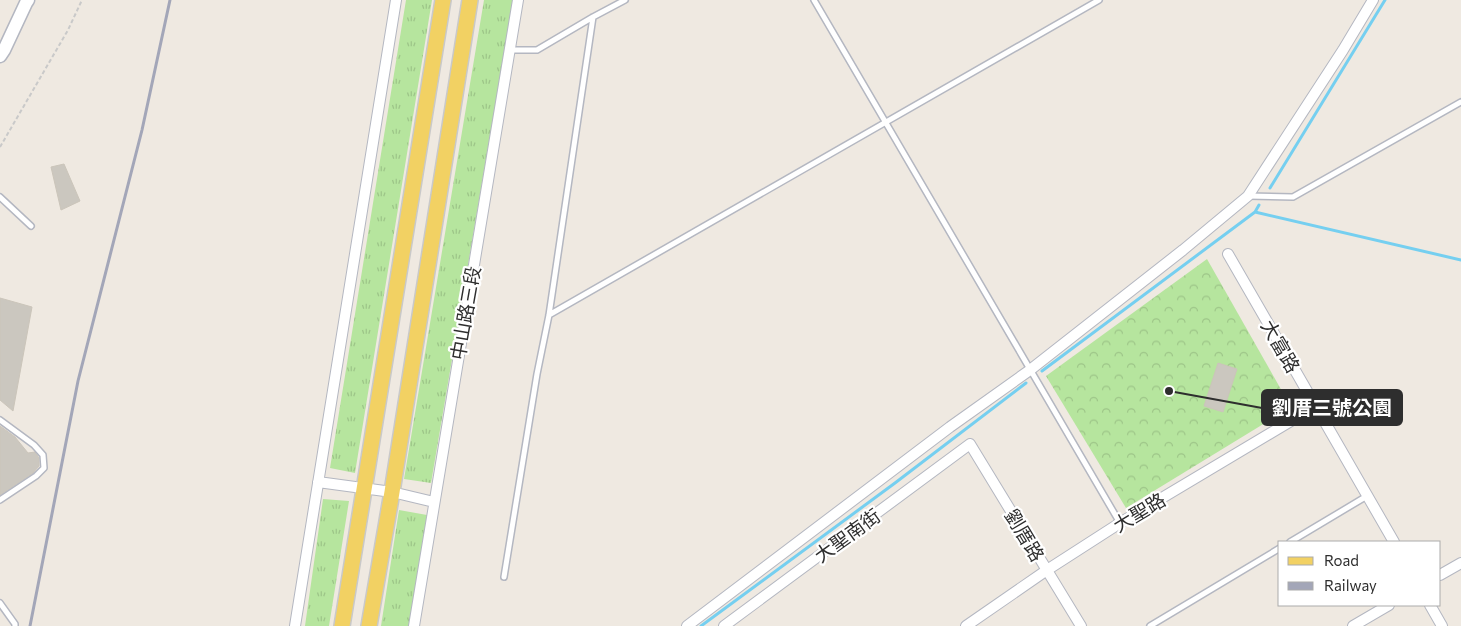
<svg xmlns="http://www.w3.org/2000/svg" width="1461" height="626" viewBox="0 0 1461 626" font-family="Commissioner,'Noto Sans TC',sans-serif">
  <defs>
    <pattern id="grass-tufts" width="24" height="20" patternUnits="userSpaceOnUse" patternTransform="scale(1.25)"><rect width="24" height="20" fill="#b6e59e"/><path d="M3 7l-1-3M5 7V3M7 7l1-3M15 17l-1-3M17 17v-4M19 17l1-3" fill="none" stroke="#9dc588"/></pattern>
    <pattern id="forest-crowns" width="20" height="18" patternUnits="userSpaceOnUse" patternTransform="scale(1.25)"><rect width="20" height="18" fill="#b6e59e"/><path d="M2 6a3 3 0 1 1 6 0M12 15a3 3 0 1 1 6 0" fill="none" stroke="#9dc588"/></pattern>
  </defs>
  <rect width="100%" height="100%" fill="#efe9e1"/>
  <path fill="url(#grass-tufts)" d="M406,0h26l-77,473 -25,-5z
    M484,0h29l-82,483 -27,-4z
    M323,499l26,2 -20,125h-24z
    M399,510l28,5 -18,111h-28z"/>
  <path fill="url(#forest-crowns)" d="M1207,259l84,148 -165,101 -80,-132z"/>
  <g fill="none" stroke-linecap="round" stroke-linejoin="round">
    <path stroke="#75cff0" stroke-width="3" d="M1270,188l115,-188
      M1255,212l206,48
      M1042,371l213,-159 4,-7
      M701,626l194,-143 131,-100"/>
  </g>
  <path fill="#cbc7bf" stroke="#cbc5ba" d="M64,164l16,37 -19,9 -10,-43z
    M0,298l32,9 -19,104 -13,-11z
    M1218,363l19,6 -14,43 -19,-6z
    M0,426l15,11 13,16 7,-1 4,6v8l-6,7 -33,22z"/>
  <g fill="none" stroke-linecap="round" stroke-linejoin="round">
    <g stroke="#b4b7c1" stroke-width="8">
      <path id="service" d="M814,0l306,523
        M510,50h27l56,-33 32,-17
        M1248,196l45,1 168,-95
        M0,197l31,29
        M549,315l550,-315
        M0,420l34,25 9,10 1,13 -8,8 -36,24
        M1290,542l77,-46
        M504,577l33,-203 12,-59 44,-298
        M0,603l15,21v2
        M1150,626l130,-78"/>
    </g>
    <g stroke="#b4b7c1" stroke-width="12">
      <path id="minor" d="M1228,254l166,288
        M318,482l74,10 42,10
        M1440,575l21,-12
        M1430,605l12,21
        M295,626l101,-626
        M414,626l104,-626
        M687,626l263,-199 80,-57 153,-120 65,-54 95,-146 30,-50
        M724,626l246,-182 111,182
        M966,626l81,-56 73,-47 196,-117
        M1353,626l36,-21"/>
    </g>
    <g stroke="#b4b7c1" stroke-width="15">
      <path id="tertiary" d="M0,56l4,-6 22,-47 2,-3"/>
    </g>
    <g stroke="#c9c9c9" stroke-width="18">
      <path id="primary" d="M342,626l101,-626
        M369,626l23,-134 78,-492"/>
    </g>
    <path stroke="#c9c9c9" stroke-width="2" stroke-dasharray="4 2.5" stroke-linecap="butt" d="M0,147l68,-117 14,-30"/>
    <use href="#service" stroke="#fff" stroke-width="5"/>
    <use href="#minor" stroke="#fff" stroke-width="10"/>
    <use href="#tertiary" stroke="#fff" stroke-width="12"/>
    <use href="#primary" stroke="#f2d163" stroke-width="15"/>
    <path stroke="#a3a6b8" stroke-width="3" d="M30,626l48,-245 64,-251 28,-130"/>
  </g>
  <g text-anchor="middle" dominant-baseline="central" stroke-width="4.5" stroke-linejoin="round" paint-order="stroke">
    <g font-size="19" fill="#2e2e2e" stroke="#fff">
      <text transform="translate(465 313) rotate(-80)">中山路三段</text>
      <text transform="translate(1281 346) rotate(60)">大富路</text>
      <text transform="translate(1139 512) rotate(-31)">大聖路</text>
      <text transform="translate(847 535) rotate(-36)">大聖南街</text>
      <text transform="translate(1025 535) rotate(59)">劉厝路</text>
    </g>
  </g>
  <path fill="none" stroke="#2e2e2e" stroke-width="2" d="M1169 391L1262 408"/>
  <circle fill="#2e2e2e" stroke="#fff" stroke-width="2" cx="1169" cy="391" r="5"/>
  <rect fill="#2e2e2e" stroke="#2e2e2e" stroke-width="2" x="1262" y="390" width="140" height="35" rx="5"/>
  <g font-size="20" text-anchor="middle" font-weight="bold" fill="#fff">
    <text x="1332" y="415">劉厝三號公園</text>
  </g>
  <rect x="1278" y="541" width="162" height="65" fill="#ffffff" stroke="#ababab"/>
  <rect x="1288" y="557" width="25" height="8" fill="#f2d163" stroke="#ababab"/>
  <text x="1324" y="566" font-size="15" fill="#2e2e2e">Road</text>
  <rect x="1288" y="582" width="25" height="8" fill="#a3a6b8" stroke="#ababab"/>
  <text x="1324" y="591" font-size="15" fill="#2e2e2e">Railway</text>
</svg>
